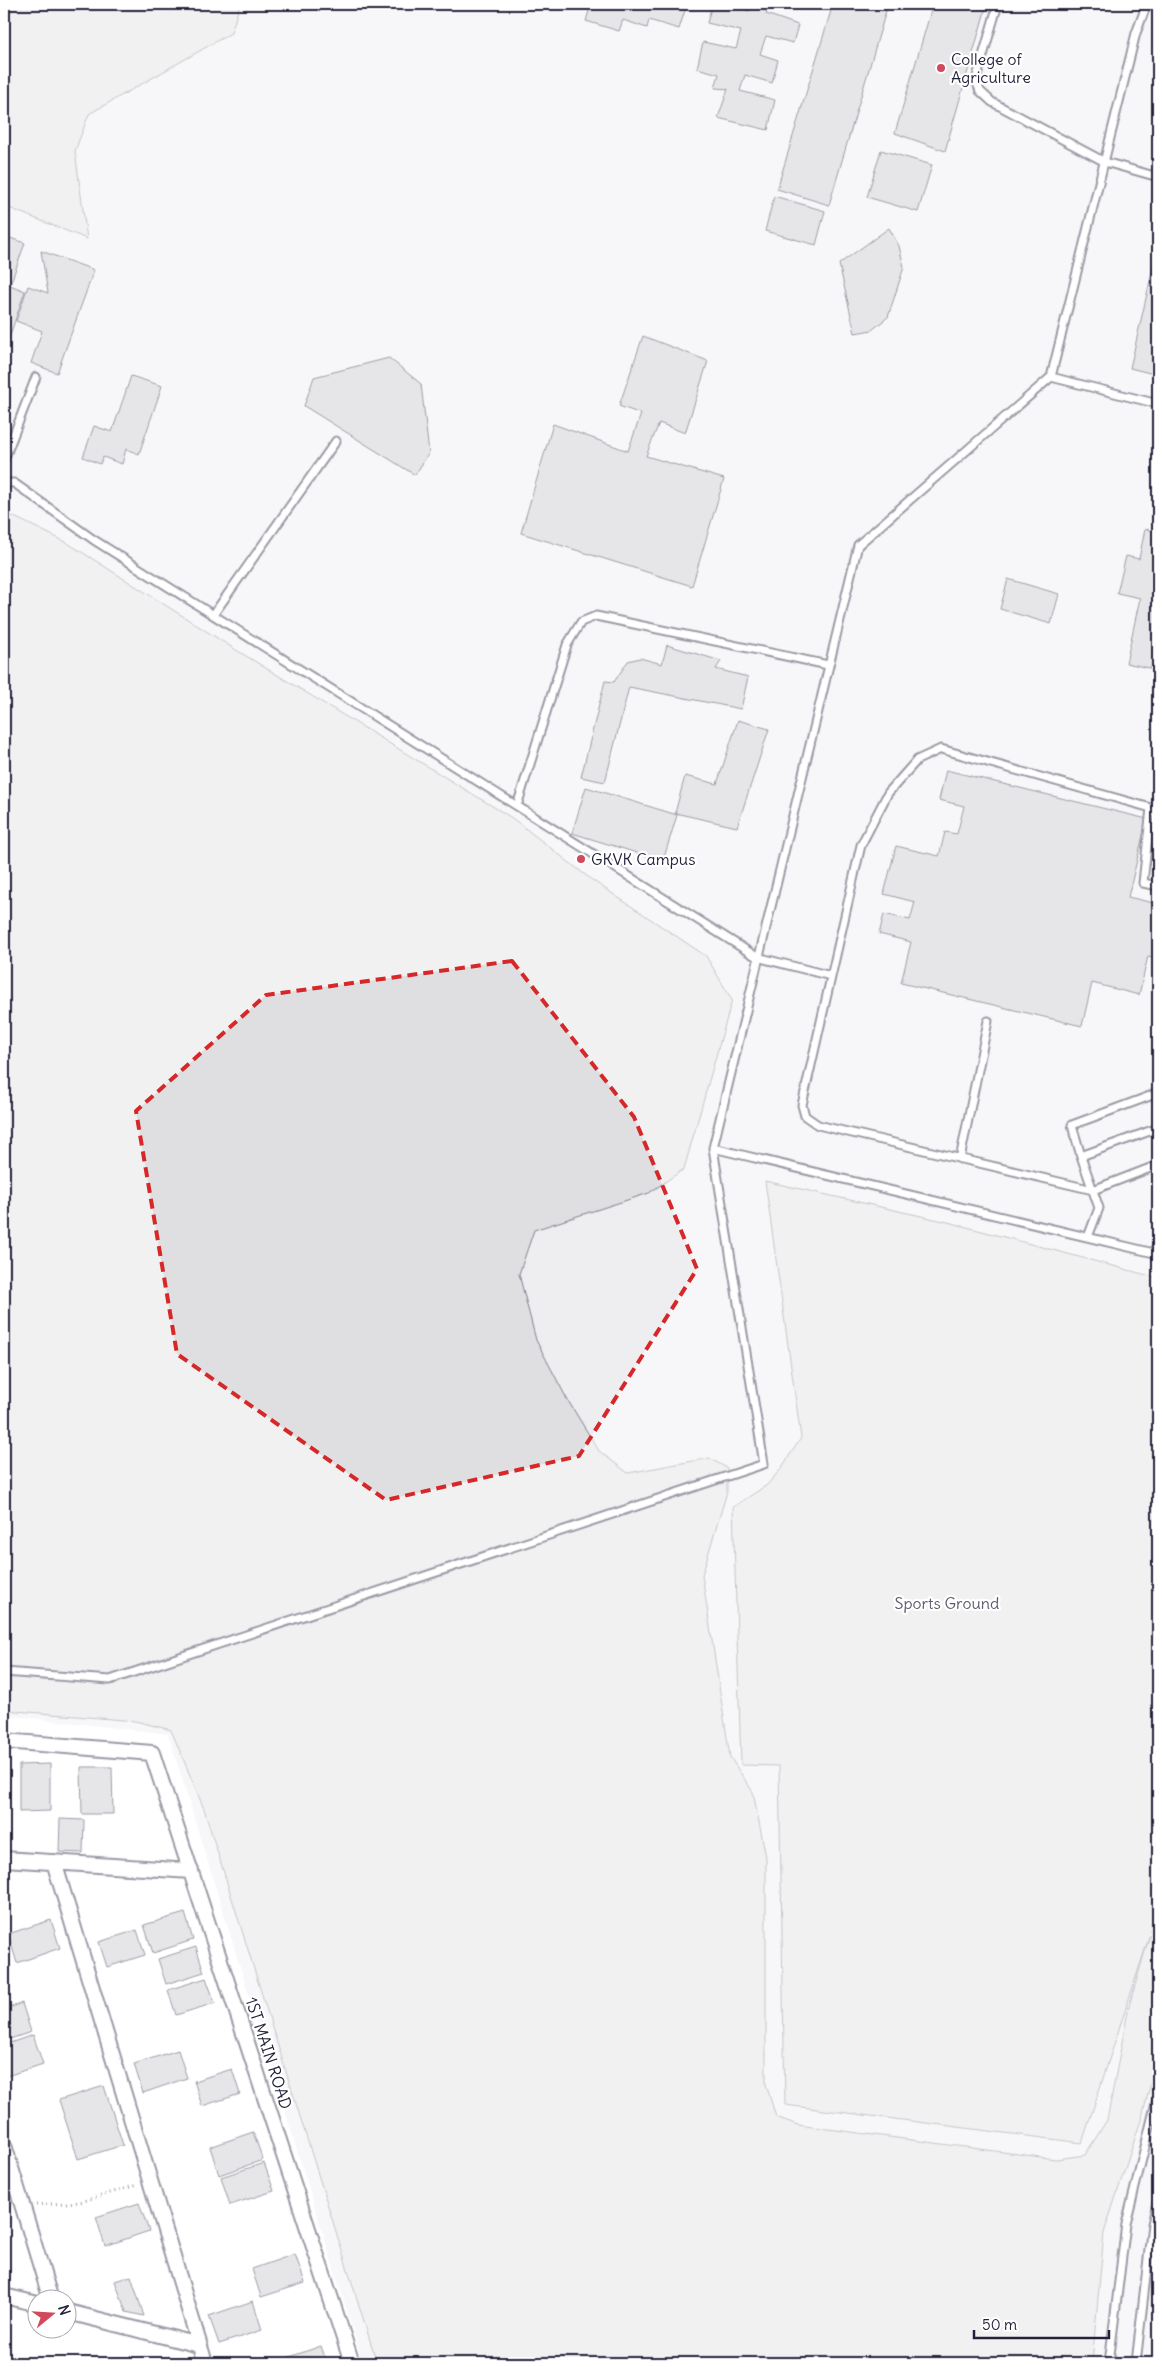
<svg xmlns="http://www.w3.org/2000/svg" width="1162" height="2367" viewBox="0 0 1162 2367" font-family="Delius,sans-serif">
  <rect width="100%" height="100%" fill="#fff"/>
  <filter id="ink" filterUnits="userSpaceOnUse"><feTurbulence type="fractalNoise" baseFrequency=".02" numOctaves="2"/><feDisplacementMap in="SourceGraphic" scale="10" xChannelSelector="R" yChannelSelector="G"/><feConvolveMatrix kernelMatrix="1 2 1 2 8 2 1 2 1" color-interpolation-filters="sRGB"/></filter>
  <g filter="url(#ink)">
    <path fill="#eeeef1" d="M4,4h1154v2359h-795l-195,-629 -164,-19z"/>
    <path fill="#dfdfe2" stroke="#80808e" d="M4,4h236l-9,29 -142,81 -14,37 12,88 -83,-33z
      M4,512l62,30 167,106 279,170 80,62 114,76 26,44 -48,169 -35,24 -115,37 -15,44 17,66 31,59 32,52 29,22 81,-15 18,10v24l-25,83 28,182 23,35 13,65v227l10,33 22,8 258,34 29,-4 22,-35 22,-114 21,-72 -68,209 -297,-38 -6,-339 -38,-1 -8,-258 34,-22 13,-15 21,-32 -36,-257 183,41 210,56v626l-8,27 8,-16v140l-16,62 -38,116 -12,130h-715l-173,-554 -33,-79 -36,-9 -131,-11z"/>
    <path fill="#c8c8cf" stroke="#22223b" d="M591,4h96l-8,25 -30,-9 -2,8 -24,-8 -4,11 -33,-10z
      M712,4h15l22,7 2,-7h18l-3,10 32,11 -5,18 -27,-7 -6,18 18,6 -6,23 -27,-8 -5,16 35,9 -7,30 -50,-12 10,-29 -13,-1 4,-14 -22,-6 6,-26 33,7 5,-18 -34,-8z
      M833,4l20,6 1,-6h34l-59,201 -52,-16z
      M933,4h54l-42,147 -50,-18z
      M881,150l51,15 -14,47 -51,-15z
      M774,196l51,15 -9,34 -51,-14z
      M889,228l10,18 5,21 -16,50 -16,13 -17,3 -16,-69z
      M4,236l21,7 -15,42 15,6 -21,62v-75l3,-10 -3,-1z
      M1158,246v129l-28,-7z
      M41,251l53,19 -37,103 -26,-10 11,-32 -26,-10 12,-35 20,7z
      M643,336l65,25 -23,72 -26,-10 -13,33 78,23 -32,107 -171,-53 32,-109 75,27 13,-37 -22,-8z
      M389,358l32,26 8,69 -14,22 -111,-69 10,-29z
      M131,376l31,10 -23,68 -13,-5 -4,15 -19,-7 -3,7 -17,-7 11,-31 18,6z
      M1145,529l13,3v138l-32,-7 14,-65 -23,-5 9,-37 13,3z
      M1008,579l51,15 -8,30 -51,-15z
      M667,645l54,16 -5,8 32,8 -7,32 -112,-22 -24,95 -24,-5 24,-96 9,1 14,-21 12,-3 22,6z
      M738,720l31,9 -32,98 -62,-14 10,-37 32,8z
      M946,770l201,49 -19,78 30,7v54l-10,-2 -9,39 -47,-12 -10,43 -181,-43 10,-41 -32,-8 5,-20 26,6 5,-18 -31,-8 12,-48 43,10 6,-24 12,2 7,-28 -25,-6z
      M586,787l91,28 -14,46 -91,-28z
      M50,1764v47l-31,1v-47z
      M81,1767h31l1,47h-31z
      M60,1819l24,1 -1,33 -24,-1z
      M185,1913l8,27 -40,13 -9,-28z
      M51,1920l9,28 -43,15 -9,-29z
      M137,1930l8,25 -38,12 -8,-25z
      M196,1947l8,25 -38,12 -8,-25z
      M206,1978l9,25 -39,12 -8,-25z
      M22,2003l9,29 -27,9v-31z
      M33,2035l10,29 -39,13v-32z
      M178,2050l9,28 -44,15 -9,-29z
      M232,2069l8,25 -38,12 -8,-25z
      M104,2086l19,59 -45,14 -19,-59z
      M253,2132l10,28 -44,15 -9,-28z
      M264,2163l10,28 -44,14 -9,-28z
      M139,2203l10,28 -44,15 -9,-29z
      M295,2254l10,29 -44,14 -9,-28z
      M131,2276l13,40 -18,-4 -11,-31z
      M253,2301l9,29 -43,14 -10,-28z
      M321,2346l6,17h-48l-1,-2z
      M141,2357l24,6h-25z"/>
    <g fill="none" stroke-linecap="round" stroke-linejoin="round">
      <g stroke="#22223b" stroke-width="11">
        <path id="service" d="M998,4l-22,76 4,11 12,11 113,60 53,15
          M1147,4l-11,29 -85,344 -193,168 -145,603 445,106
          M1051,377l107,27
          M4,460l32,-83
          M4,483h10l80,57 663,417 74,19
          M213,615l123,-174
          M517,806l50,-161 14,-23 15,-6 232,49
          M1158,886l-15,-3 8,-75 -210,-59 -24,11 -29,33 -27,52 -59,260 3,11 13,9 275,65 65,-25
          M1081,1156l-9,-31 86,-32
          M960,1159l28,-138
          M1088,1237l11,-29 -18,-52 77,-28
          M4,1672l106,8 654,-216 -51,-316
          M1109,2363l17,-139 32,-130
          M1136,2363l16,-139 6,-26"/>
      </g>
      <g stroke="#22223b" stroke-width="18">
        <path id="minor" d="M4,1741l148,12 200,610
          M4,1859l187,12
          M54,1862l151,501
          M4,2145l47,155
          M4,2296l34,8
          M68,2312l131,33"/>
      </g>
      <path stroke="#22223b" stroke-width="3" stroke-dasharray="1 4" stroke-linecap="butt" d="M36,2205l44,-3 57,-17"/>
      <use href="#service" stroke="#fff" stroke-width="7"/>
      <use href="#minor" stroke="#fff" stroke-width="14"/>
    </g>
  </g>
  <path d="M0 0H1162V2367H0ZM512,961l122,156 63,152 -118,187 -193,44 -209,-146 -41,-243 130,-116z" fill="#fff" fill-opacity=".55" fill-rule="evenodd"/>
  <path fill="none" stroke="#d62828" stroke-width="4" stroke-dasharray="10 6" stroke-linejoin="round" d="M512,961l122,156 63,152 -118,187 -193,44 -209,-146 -41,-243 130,-116z"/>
  <g fill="#d1495b" stroke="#fff" stroke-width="2">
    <circle cx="941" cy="68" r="5"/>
    <circle cx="581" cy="859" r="5"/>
  </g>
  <g text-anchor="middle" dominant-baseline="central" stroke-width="4.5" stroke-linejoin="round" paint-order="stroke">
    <g font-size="16" fill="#22223b" stroke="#fff" text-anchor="start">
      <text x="951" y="59">College of<tspan x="951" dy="18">Agriculture</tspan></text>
      <text x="591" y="859">GKVK Campus</text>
    </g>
    <g font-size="16" fill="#5b5b6d" stroke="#fff">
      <text x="947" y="1603">Sports Ground</text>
    </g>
    <g font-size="16" fill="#22223b" stroke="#fff">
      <text transform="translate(269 2053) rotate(72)">1ST MAIN ROAD</text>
    </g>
  </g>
  <rect width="1162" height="2367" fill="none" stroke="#fff" stroke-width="20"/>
  <rect x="10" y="10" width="1142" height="2347" fill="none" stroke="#22223b" stroke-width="2" filter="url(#ink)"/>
  <g transform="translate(52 2314) rotate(72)"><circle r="24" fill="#ffffff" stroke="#a7a7b1"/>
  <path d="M0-4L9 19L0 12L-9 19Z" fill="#d1495b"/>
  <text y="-8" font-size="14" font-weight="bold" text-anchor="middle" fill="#22223b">N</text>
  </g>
  <path d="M974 2330v8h135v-8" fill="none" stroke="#22223b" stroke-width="2.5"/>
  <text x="982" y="2330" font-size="15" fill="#22223b" stroke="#ffffff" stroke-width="4" paint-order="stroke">50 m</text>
</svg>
